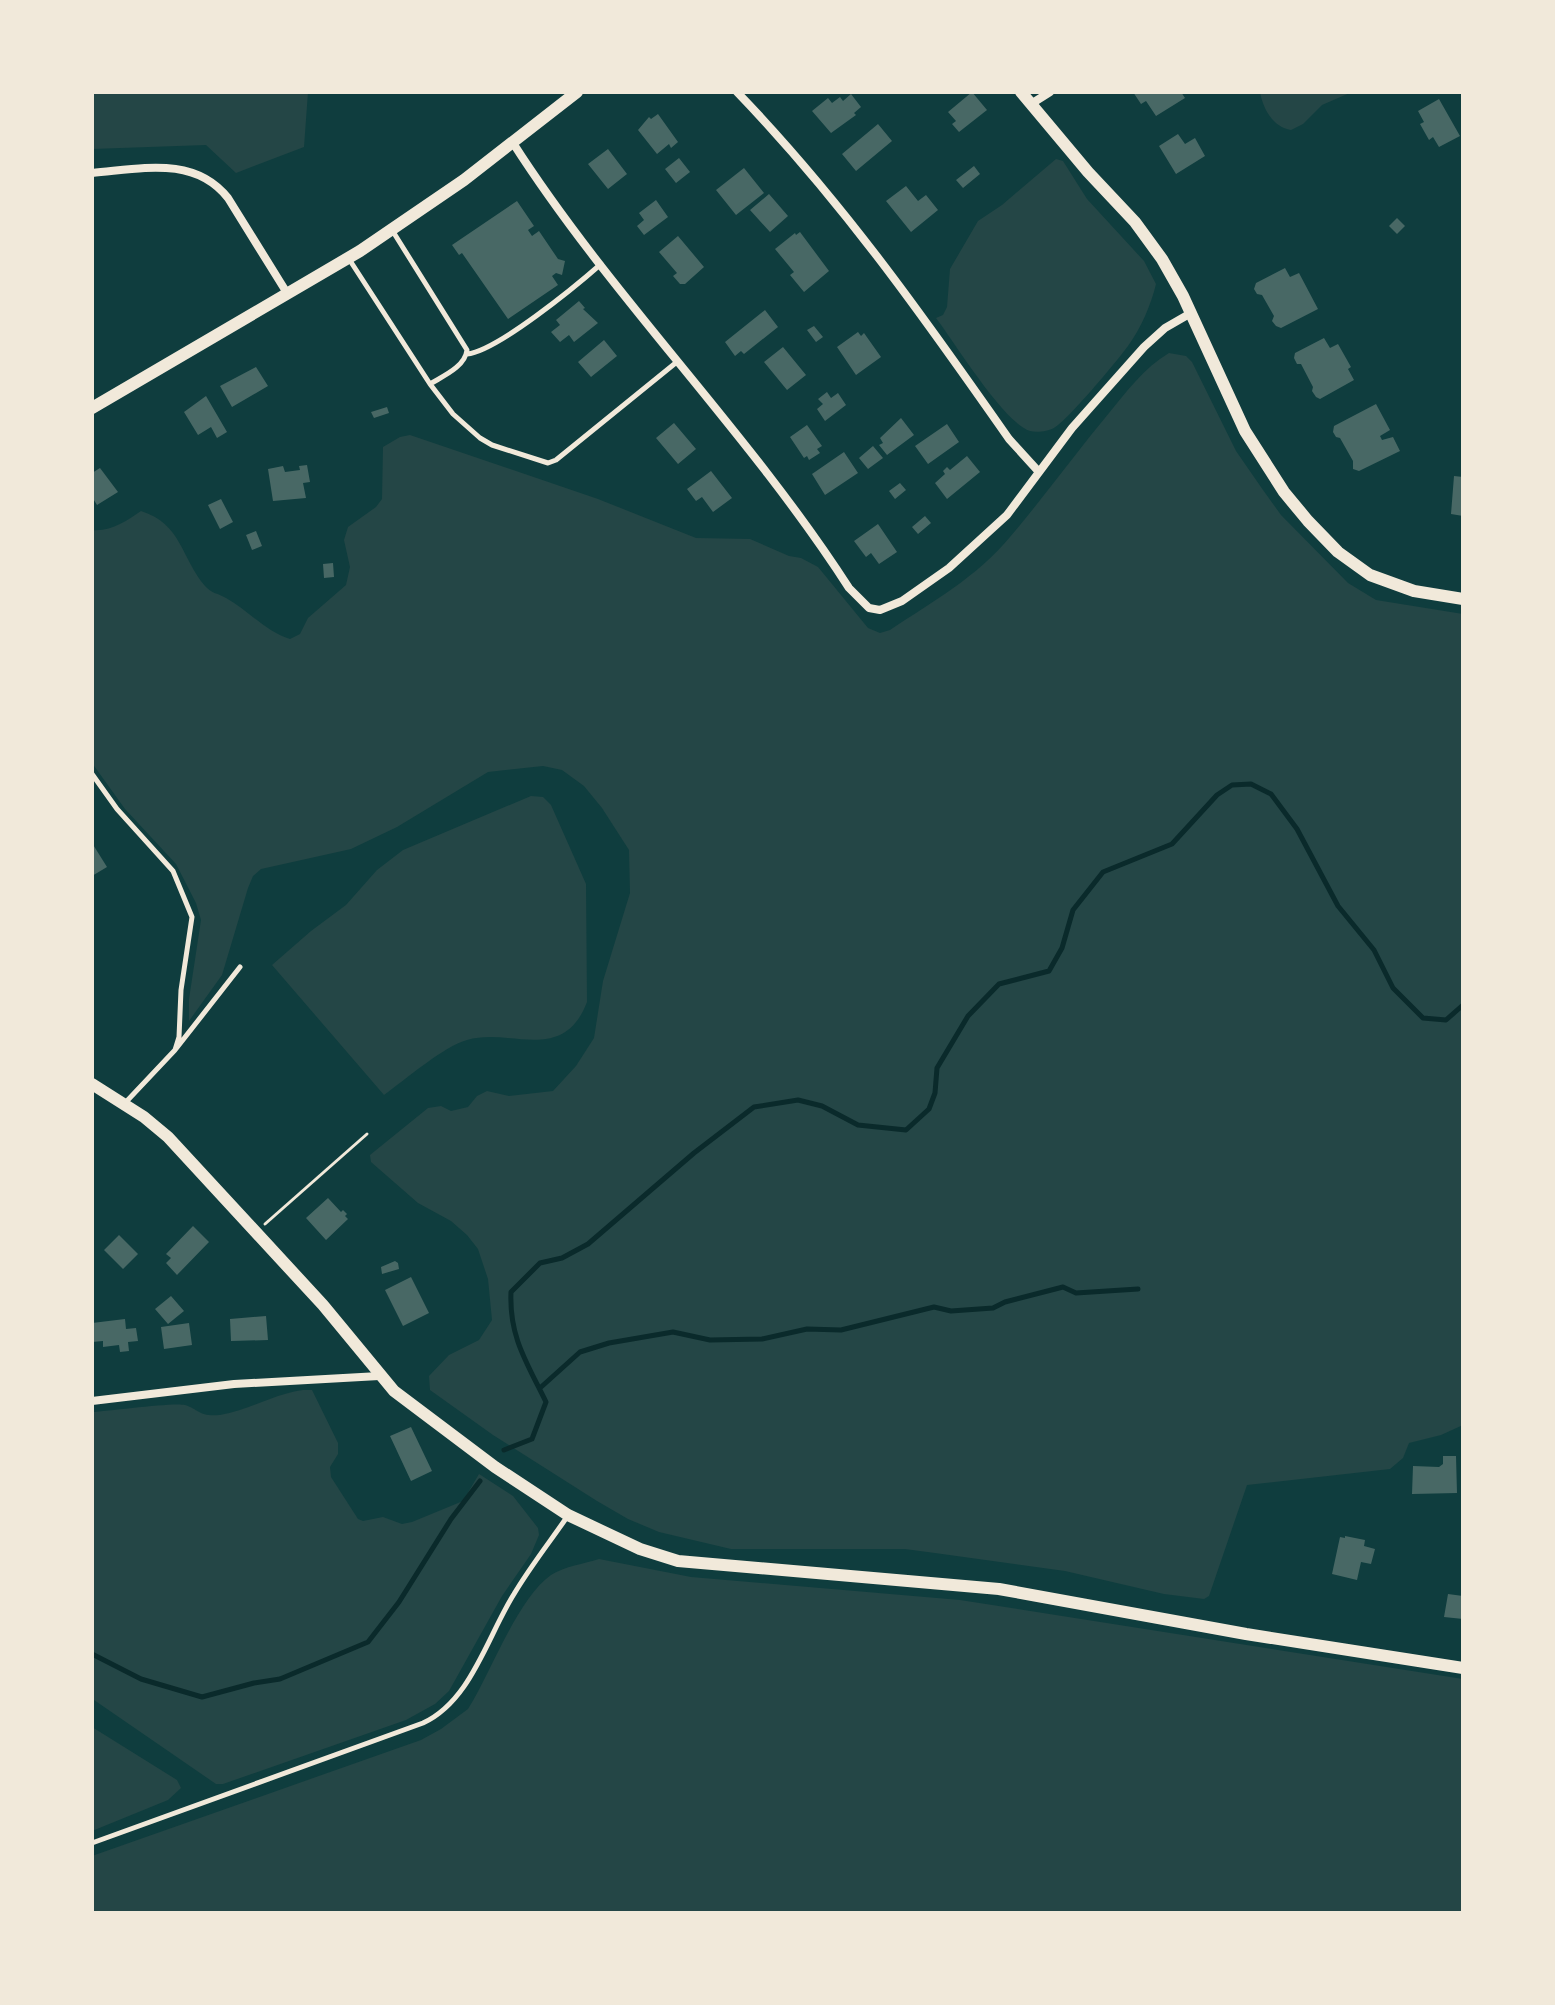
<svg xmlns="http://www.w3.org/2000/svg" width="1555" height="2005" viewBox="0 0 1555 2005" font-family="'Noto Serif',serif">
  <rect width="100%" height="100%" fill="#0f3d3e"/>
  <path fill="#244646" d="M92,92h216l-4,55 -68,26 -30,-28 -114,4z
    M1260,92h92l-30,13 -19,19 -12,6c-18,-3 -28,-21 -31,-38z
    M1056,159l7,2 24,38 57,62 12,23c-5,21 -15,44 -28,62 -11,15 -60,74 -74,82 -6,3 -17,5 -24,3 -26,-8 -75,-88 -94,-113l7,-3 4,-8 3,-38 28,-48 24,-16z
    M1169,353l17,3 6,6 44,89 27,39 18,25 67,68 28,17 87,14v811l-22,10 -32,8 -6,15 -13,11 -143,16 -38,111 -5,3 -40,-5 -99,-23 -130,-18 -30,-4h-174l-72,-17 -31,-13 -31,-18 -104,-66 -63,-45 -1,-14 20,-21 30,-15 13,-20 -4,-41 -10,-30 -11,-14 -16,-14 -33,-18 -47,-41 -1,-7 58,-47 13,-2 10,5 17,-4 9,-11 10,-5 22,5 44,-5 23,-25 18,-28 9,-57 27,-88 -1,-43 -27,-42 -18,-22 -22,-16 -19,-4 -55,6 -91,55 -46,22 -90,20 -8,7 -5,12 -26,87 -33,46v-22l12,-79 -5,-17 -20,-39 -51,-55 -33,-46v-233c19,2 34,-9 49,-19 41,13 40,47 64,75 7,8 13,7 21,12 22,12 40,34 64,41l10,-5 8,-16 38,-33 4,-18 -6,-27 4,-13 28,-20 6,-8 1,-52 17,-10 10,-2 188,64 98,39 54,1 39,17 12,2 17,9 50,61 12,5 10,-3c42,-28 87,-53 120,-93 34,-40 65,-83 99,-124 18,-22 35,-45 60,-60z
    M531,796l12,1 8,8 35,79 1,118c-24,63 -77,25 -120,38 -23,6 -62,40 -83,55l-112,-130 39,-34 35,-26 31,-35 26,-20z
    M303,1390h9l26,53v11l-8,13 1,10 27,42 5,2 20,-4 19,7 10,-2 51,-21 16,-27 34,22 25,32 1,7 -8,19 -29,42 -53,95 -14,13 -29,16 -183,64h-7l-122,-84 -2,-4v-284c17,-1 82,-10 93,-7 15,5 14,12 35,10 29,-5 54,-21 83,-25z
    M599,1559l92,18 269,23 503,79v234h-1371v-57l329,-116 20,-11 27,-20c23,-36 49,-110 83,-134 14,-9 33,-11 48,-16z
    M92,1727l85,53 4,8 -13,12 -76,31z"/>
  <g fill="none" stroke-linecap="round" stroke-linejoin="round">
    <path stroke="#0a2a2b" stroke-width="5" d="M540,1388l40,-36 29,-9 64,-11 37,8 52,-1 45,-10 34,1 93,-23 17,4 42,-3 12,-6 58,-15 13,6 62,-4
      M504,1450l28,-11 14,-37c-19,-39 -37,-65 -35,-110l29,-29 22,-5 26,-14 106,-91 60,-46 44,-7 24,6 36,19 48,5 23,-21 6,-16 2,-25 31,-52 31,-32 50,-13 13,-23 11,-38 30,-38 69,-28 45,-49 15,-10 19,-1 20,10 26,35 41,77 36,44 19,38 30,30 23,2 17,-15
      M92,1654l49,25 61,18 52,-14 26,-4 88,-37 31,-40 52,-83 29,-38"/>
  </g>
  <path fill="#486865" d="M972,92l15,18 -28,22 -7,-8 4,-3 -8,-9z
    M1133,92h48l4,6 -29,18 -10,-15 -5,3z
    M851,94l10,13 -7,6 2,2 -25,18 -19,-22 16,-13 4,5 8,-6 3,4z
    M1439,99l21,37 -21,11 -6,-10 -4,3 -9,-16 4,-2 -6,-11z
    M658,114l20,28 -7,6 -2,-4 -12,10 -19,-24 11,-13 2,2z
    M878,124l14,17 -36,30 -14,-17z
    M1178,134l7,10 10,-6 10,18 -29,18 -17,-28z
    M608,149l19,25 -19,15 -20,-25z
    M679,158l11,14 -14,11 -11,-14z
    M974,166l6,8 -17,14 -7,-8z
    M744,168l20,25 -28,22 -20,-25z
    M906,186l12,15 8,-6 12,15 -27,22 -25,-31z
    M769,194l19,22 -18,16 -20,-22z
    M656,200l12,17 -24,18 -7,-9 7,-6 -5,-7z
    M517,201l17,25 -6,4 4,6 7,-5 19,28 7,2 -3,14 -6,-2 -4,3 6,9 -50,34 -46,-66 -3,2 -7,-10z
    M1397,218l8,8 -8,8 -8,-8z
    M800,232l29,39 -25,21 -14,-17 4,-3 -19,-23 20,-16 1,2z
    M678,236l26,31 -19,17h-5l-7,-8 4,-3 -18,-21z
    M1285,268l5,9 9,-4 19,36 -37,19 -5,-2 -4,-5 2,-5 -12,-21 -5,-1 -3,-5 2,-6z
    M579,301l6,7 -2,1 15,14 -24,19 -5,-7 -9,7 -9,-10 9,-7 -4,-5z
    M765,310l13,17 -34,27 -3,-3 -6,5 -10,-14z
    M814,326l9,11 -7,5 -9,-12z
    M858,332l3,4 3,-3 17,24 -25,18 -19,-28z
    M1324,338l6,10 8,-4 13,23 -3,2 6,11 -34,19 -4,-2 -4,-6 1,-4 -12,-23h-4l-3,-6 1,-5z
    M604,340l13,16 -26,21 -13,-15z
    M783,347l23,28 -19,15 -23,-28z
    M256,367l12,19 -36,21 -12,-21z
    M827,392l4,6 7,-5 8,12 -21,16 -8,-12 6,-5 -5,-5z
    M206,396l21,36 -10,6 -6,-11 -13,8 -14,-23z
    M1376,404l14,26 -10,6 2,4 11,-3 7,14 -41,20 -6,-2v-8l-13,-23 -4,-1 -3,-5 1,-6z
    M387,407l2,6 -15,5 -3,-6z
    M901,418l13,17 -27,20 -8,-10 4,-2 -3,-5z
    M674,423l22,26 -18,15 -22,-26z
    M947,424l12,18 -31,22 -13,-18z
    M807,425l15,21 -5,3 3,4 -11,7 -2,-4 -3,2 -14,-21z
    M873,446l10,12 -15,11 -9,-11z
    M844,452l14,21 -33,22 -13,-21z
    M967,456l13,16 -33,27 -12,-16 10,-9 -2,-3 4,-4 3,3z
    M307,465l3,17 -7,1 3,15 -33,3 -5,-32 15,-3 2,6 15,-2 -1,-4z
    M100,468l18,24 -21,13 -5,-8v-24z
    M711,471l21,27 -19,14 -11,-15 -6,4 -9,-12z
    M1454,476l9,1v39l-12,-2z
    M900,483l6,7 -11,9 -6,-8z
    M221,499l12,23 -13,7 -12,-24z
    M925,516l6,7 -13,11 -6,-7z
    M878,524l19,28 -18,12 -8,-11 -5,4 -12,-16z
    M256,531l6,15 -10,4 -6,-15z
    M333,563l1,14 -10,1 -1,-14z
    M92,843l15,24 -15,9z
    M328,1198l13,14 2,-2 4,4 -2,2 3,3 -22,21 -20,-22z
    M193,1226l16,16 -32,33 -11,-12 5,-5 -5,-4z
    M119,1235l19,19 -15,15 -19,-19z
    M395,1261l3,2 1,6 -17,5 -1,-7z
    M411,1277l18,36 -26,13 -18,-36z
    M171,1296l13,15 -16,13 -13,-15z
    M266,1316l2,24 -37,1 -1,-22z
    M125,1319l1,10 10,-1 2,13 -10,1 1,9 -9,1 -1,-7 -16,2v-6l-11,1v-19z
    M189,1323l3,22 -28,4 -3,-22z
    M411,1427l21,44 -21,10 -21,-45z
    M1443,1456h13l1,37 -45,1 1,-28 26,1 4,-3z
    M1345,1536l20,4 -1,6 11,3 -4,15 -10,-2 -4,18 -25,-6 8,-37 5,1z
    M1448,1594l15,2v23l-19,-2z"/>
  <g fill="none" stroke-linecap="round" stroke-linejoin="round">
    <path stroke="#f1e9da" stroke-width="3" d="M265,1224l102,-90"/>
    <path stroke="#f1e9da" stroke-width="5" d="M392,230l75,120c-2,17 -24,26 -37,34
      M349,259l81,125 23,30 27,24 12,7 56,18 8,-3 122,-99
      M467,354c30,-3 109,-68 134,-90
      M92,774l25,35 56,62 19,46 -11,73 -2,47 -4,13
      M125,1103l50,-53 65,-83
      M92,1843l331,-120c48,-22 64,-86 91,-129 16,-27 35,-51 53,-77"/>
    <path stroke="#f1e9da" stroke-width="8" d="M737,92c104,108 186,224 272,347l30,33
      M1031,104l19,-12
      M513,143c100,156 235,288 336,445l20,20 11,2 22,-9 47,-33 58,-53 65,-87 72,-81 21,-19 26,-15
      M92,173c48,-4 102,-18 136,25l59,95
      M92,1401l142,-17 145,-8"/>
    <path stroke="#f1e9da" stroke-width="12" d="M1021,92l67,80 47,50 27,37 21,37 62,135 39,61 24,29 30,31 32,23 44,16 49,8
      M92,408l268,-157 104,-71 113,-88
      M92,1084l52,33 24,20 155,168 71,86 101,76 73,48 72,34 38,12 321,28 247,45 217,34"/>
  </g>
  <rect width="1555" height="2005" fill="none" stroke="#f1e9da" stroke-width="188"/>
</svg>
